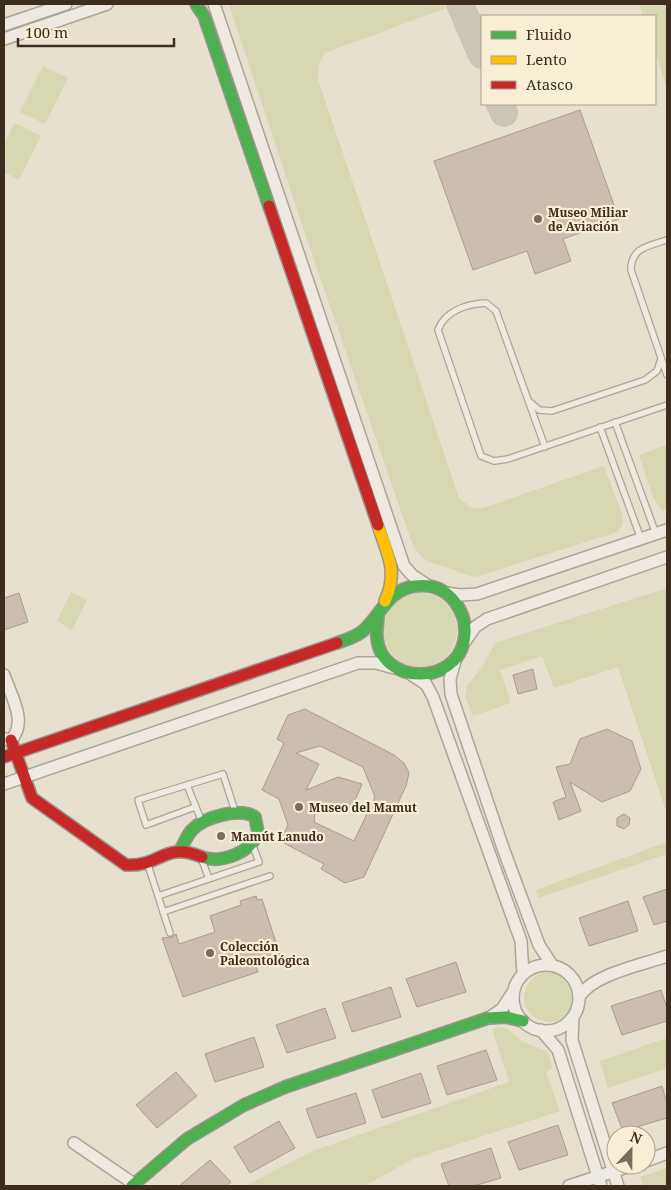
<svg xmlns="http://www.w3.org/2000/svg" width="671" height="1190" viewBox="0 0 671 1190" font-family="'Noto Serif',serif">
  <rect width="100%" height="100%" fill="#e7e0cf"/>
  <path fill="#d7d7b1" d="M229,4h213l4,4 -121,45 -6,10 -1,16 141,419 13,10h11l121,-42 18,48 1,10 -6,8 -141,45c-12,-1 -19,-7 -31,-10 -17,-5 -21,-5 -32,-21l-110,-318z
    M639,4h28v85l-12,-38v-35h-12z
    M43,66l25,12 -23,46 -25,-12z
    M14,123l27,13 -22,44 -15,-8v-27z
    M667,445v65h-5l-8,-10 -15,-45z
    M667,588v226l-49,-147 -64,21 -12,-32 -42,14 11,33 -38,13 -8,-20 2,-10 17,-22 11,-21z
    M71,592l16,8 -15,30 -15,-9z
    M383 630a37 37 0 1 1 74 0a37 37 0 1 1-74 0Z
    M667,842v12l-129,44 -2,-8z
    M524 997a25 25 0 1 1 50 0a25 25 0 1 1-50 0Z
    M498,1027l8,1 17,14 25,10 4,16 -6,4 14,39 -147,48 -49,27h-119l68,-35 196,-69 -17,-53z
    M667,1038v30l-59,20 -8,-27z
    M667,1168v18h-24l-3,-9z"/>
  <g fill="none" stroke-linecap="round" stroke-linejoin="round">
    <path stroke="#cbc5b8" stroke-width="28" d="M460,4l22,51
      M500,104l4,9"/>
  </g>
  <path fill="#cbbeb0" stroke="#a89b8e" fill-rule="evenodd" d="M580,110l39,109 -56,20 8,22 -36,13 -8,-23 -54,19 -39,-109z
    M19,593l9,29 -24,8v-32z
    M533,669l4,20 -19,5 -5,-19z
    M305,709l89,46 10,8 5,10 -3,13 -42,91 -19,6 -24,-14 3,-5 -44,-23 8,-16 -9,-26 -17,-9 22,-47 -7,-4 11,-24zM320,746l43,21 12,30 -21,44 -40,-19 3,-21 19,11 16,-5 10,-23 -24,-7 -32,13 13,-26 -23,-11z
    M607,729l25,12 9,28 -11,22 -28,11 -32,-20 11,29 -22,9 -6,-18 13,-5 -10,-30 14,-3 10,-25z
    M624,814l6,4 -1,7 -5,4 -7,-3v-8z
    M667,889v32l-13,4 -11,-28z
    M256,896l1,4 5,-1 18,56 -25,8 3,9 -75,25 -21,-59 10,-1 4,-3 3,10 36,-12 -5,-16 31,-11 -1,-4z
    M628,901l10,30 -49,15 -10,-28z
    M456,962l10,30 -49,15 -11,-28z
    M391,987l10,30 -49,15 -10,-29z
    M661,990l6,18v13l-45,14 -11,-29z
    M325,1008l11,30 -49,15 -11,-28z
    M254,1037l10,30 -49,15 -10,-28z
    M486,1050l11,30 -50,15 -10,-29z
    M176,1072l21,24 -40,32 -21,-23z
    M421,1073l10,30 -49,15 -10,-28z
    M662,1086l5,17v15l-44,13 -11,-28z
    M356,1093l10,30 -49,15 -11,-29z
    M279,1121l16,27 -45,25 -16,-26z
    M558,1125l10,30 -49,15 -11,-28z
    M491,1148l10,30 -27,8h-25l-8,-22z
    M210,1160l21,22 -5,4h-47z"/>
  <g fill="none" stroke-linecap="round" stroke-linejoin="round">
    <g stroke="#aca598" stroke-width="8">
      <path id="lane" d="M667,240c-18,6 -36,7 -36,30l36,105
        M530,402l9,8 13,1 93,-31 12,-9 4,-12
        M615,422l41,112
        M600,427l41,112
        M545,447l-49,-136 -10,-8c-20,1 -41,8 -48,27l43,126 13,5 14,-2 159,-54
        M187,785l15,37
        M195,807l-49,18 -8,-25 85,-26 12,37
        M202,860l7,19
        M148,865l22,68
        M158,896l101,-34 -6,-16
        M163,912l107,-36"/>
    </g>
    <g stroke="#aca598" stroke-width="14">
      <path id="street" d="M214,4l190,562 8,9 15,10
        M4,25l62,-21
        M4,39l103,-35
        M446,593l14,2 17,-1 190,-64
        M466,640l9,-13 12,-8 180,-62
        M455,661l-5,18 1,15 52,154 36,97 13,20
        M4,675c7,21 24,47 7,65l-6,-1
        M412,675l14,9 7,13 88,244 2,33
        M4,784l354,-121h18l18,5
        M513 998a33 33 0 1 1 66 0a33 33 0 1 1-66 0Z
        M579,997c14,-23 63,-32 88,-41
        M489,1018l13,-9 11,-17
        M573,1018l-1,22 46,146
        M541,1030l17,20 43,136
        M74,1143l63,43
        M646,1161l21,-8
        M569,1186l64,-21"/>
    </g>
    <g stroke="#9c9488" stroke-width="14">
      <path id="fast" d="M196,4l8,12 65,190
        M337,643c10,-4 20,-6 27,-13 18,-17 24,-40 51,-44 16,-2 30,3 40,16 9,12 12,25 9,39 -10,46 -83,43 -87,-3 -1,-7 1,-16 1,-23
        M180,850c4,-6 7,-15 12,-20 12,-13 48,-23 63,-13l3,15c-6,20 -36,32 -56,25
        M132,1186l55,-47 57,-34 41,-18 203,-69 18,-1 17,4"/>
    </g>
    <g stroke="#9c9488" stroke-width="14">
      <path id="slow" d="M378,525c9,29 21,46 7,76"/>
    </g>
    <g stroke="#9c9488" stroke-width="14">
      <path id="jam" d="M269,206l109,319
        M11,740l21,58 94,67c35,2 38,-24 76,-8
        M4,757l333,-114"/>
    </g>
    <use href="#lane" stroke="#efeae1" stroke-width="5.5"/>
    <use href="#street" stroke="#efeae1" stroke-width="11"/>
    <use href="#fast" stroke="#4caf50" stroke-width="11"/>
    <use href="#slow" stroke="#ffc107" stroke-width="11"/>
    <use href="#jam" stroke="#c62828" stroke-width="11"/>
  </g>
  <g fill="#786c5d" stroke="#f8edd5" stroke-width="2">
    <circle cx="538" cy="219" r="5"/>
    <circle cx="299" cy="807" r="5"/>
    <circle cx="221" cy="836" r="5"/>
    <circle cx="210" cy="953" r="5"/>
  </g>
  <g text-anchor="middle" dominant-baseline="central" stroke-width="4.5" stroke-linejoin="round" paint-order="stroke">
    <g font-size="12" font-weight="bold" fill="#3c2d1f" stroke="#f8edd5" text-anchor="start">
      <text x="548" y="212">Museo Miliar<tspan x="548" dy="14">de Aviación</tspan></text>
      <text x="309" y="807">Museo del Mamut</text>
      <text x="231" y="836">Mamút Lanudo</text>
      <text x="220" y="946">Colección<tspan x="220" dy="14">Paleontológica</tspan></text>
    </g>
  </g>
  <rect width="671" height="1190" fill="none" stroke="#3c2d1f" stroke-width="10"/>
  <rect x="481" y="15" width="175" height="90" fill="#f8edd5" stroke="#ada08c"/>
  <rect x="491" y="31" width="25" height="8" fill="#4caf50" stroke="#ada08c"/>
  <text x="526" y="40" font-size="15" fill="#3c2d1f">Fluido</text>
  <rect x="491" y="56" width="25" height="8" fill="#ffc107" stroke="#ada08c"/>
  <text x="526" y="65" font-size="15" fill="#3c2d1f">Lento</text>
  <rect x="491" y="81" width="25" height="8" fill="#c62828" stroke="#ada08c"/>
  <text x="526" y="90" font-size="15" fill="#3c2d1f">Atasco</text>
  <g transform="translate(631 1150) rotate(22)"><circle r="24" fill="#f8edd5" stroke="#ada08c"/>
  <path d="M0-4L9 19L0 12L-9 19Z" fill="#786c5d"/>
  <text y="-8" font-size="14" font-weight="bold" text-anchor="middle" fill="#3c2d1f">N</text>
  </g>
  <path d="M18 38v8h156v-8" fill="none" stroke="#3c2d1f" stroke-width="2.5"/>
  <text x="25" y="38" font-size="15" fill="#3c2d1f" stroke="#f8edd5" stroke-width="4" paint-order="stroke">100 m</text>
</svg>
